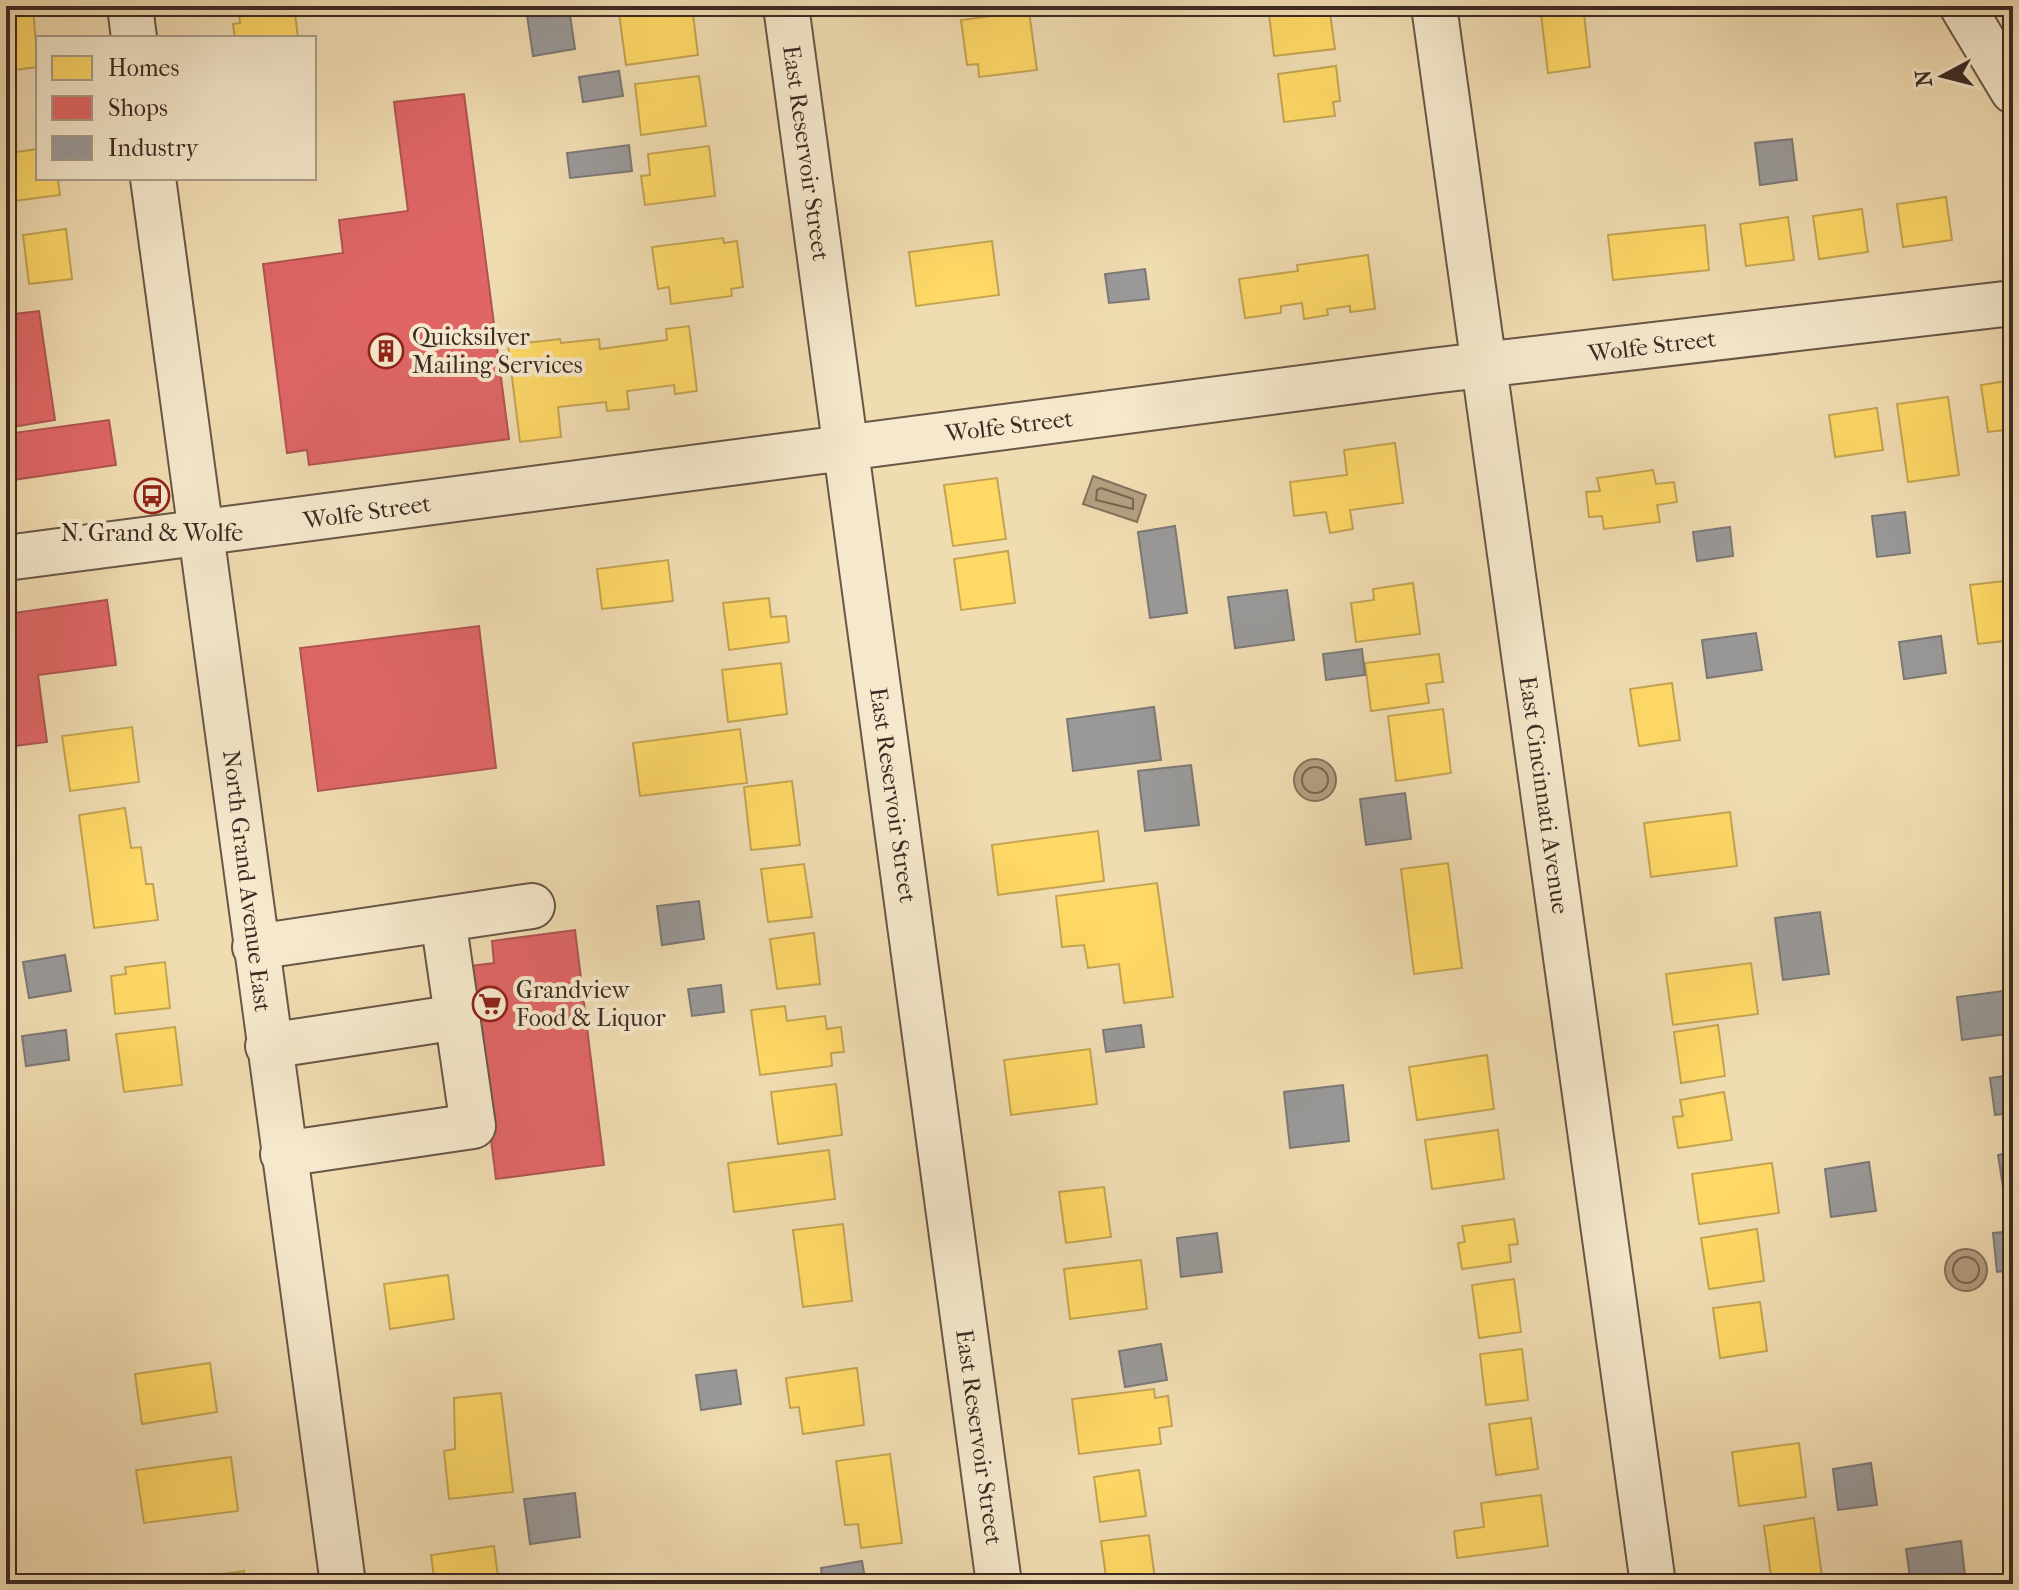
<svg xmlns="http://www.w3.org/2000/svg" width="2019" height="1590" viewBox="0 0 2019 1590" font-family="'IM FELL French Canon',serif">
  <rect width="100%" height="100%" fill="#f0dcb1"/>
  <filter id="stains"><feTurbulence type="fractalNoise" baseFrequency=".0025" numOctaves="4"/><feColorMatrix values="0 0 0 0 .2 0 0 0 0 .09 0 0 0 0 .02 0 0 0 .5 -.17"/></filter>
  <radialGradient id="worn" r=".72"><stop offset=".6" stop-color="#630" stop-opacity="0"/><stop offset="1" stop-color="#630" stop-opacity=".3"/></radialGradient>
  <path fill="#b39f81" stroke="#83705c" stroke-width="2" d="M1093,476l53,19 -9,27 -54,-18z
    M1294 780a21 21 0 1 1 42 0a21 21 0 1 1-42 0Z
    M1945 1270a21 21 0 1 1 42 0a21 21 0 1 1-42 0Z"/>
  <path fill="#ffd966" stroke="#c4a452" stroke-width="2" d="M238,6h56l4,32h-63l-2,-14 7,-1z
    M675,6h17l6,49 -72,10 -7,-51z
    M1268,6h61l6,43 -61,7z
    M1540,6h43l7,61 -42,6z
    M33,9l5,58 -32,4v-59z
    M1029,11l8,59 -58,7 -1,-13 -11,1 -6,-45z
    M1336,66l4,35 -7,1 2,14 -51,6 -6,-48z
    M699,76l7,50 -65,9 -6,-51z
    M709,146l6,50 -70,9 -4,-29 9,-1 -2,-21z
    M38,149v29h31l-11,3 2,14 -54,7v-29l4,-1 -2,-19z
    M1946,197l6,43 -49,7 -6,-43z
    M1862,209l6,43 -49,7 -6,-43z
    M1788,217l6,43 -48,6 -6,-42z
    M1705,225l4,45 -96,10 -5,-45z
    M66,229l6,50 -43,5 -6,-49z
    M723,238l1,5 13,-2 6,46 -12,2 1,7 -61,8 -2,-17 -11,2 -6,-42z
    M992,241l7,54 -83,11 -7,-54z
    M1368,255l7,54 -25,3v-6l-23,3 1,6 -24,4 -2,-16 -21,3v7l-36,5 -6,-39 59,-8 -1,-6z
    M689,326l8,65 -22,3 -1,-9 -47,6 2,18 -22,2 -1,-9 -48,5 3,30 -41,5 -12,-97 52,-6 1,4 38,-4 1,10 67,-9 -1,-11z
    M2013,380v49l-25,3 -7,-47z
    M1948,397l11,78 -51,7 -11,-78z
    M1877,408l6,42 -48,7 -6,-42z
    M1395,443l8,60 -53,7 3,19 -23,4 -4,-21 -32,4 -4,-34 57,-7 -3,-25z
    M1653,470l3,14 18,-2 3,20 -20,3 3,17 -56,7 -2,-13 -13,1 -3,-25 14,-1 -3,-13z
    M997,478l9,61 -53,7 -9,-61z
    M1008,551l7,52 -54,7 -7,-51z
    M668,560l5,41 -71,8 -5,-40z
    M2013,580v60l-35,4 -8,-59z
    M1413,583l7,51 -64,8 -5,-39 23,-3 -1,-11z
    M769,598l2,19 15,-1 3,26 -60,8 -6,-47z
    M1439,654l4,28 -17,2 3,19 -58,8 -6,-48z
    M781,663l6,51 -59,8 -6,-52z
    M1672,683l8,57 -41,6 -9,-57z
    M1443,709l8,64 -55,8 -8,-65z
    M132,727l7,55 -69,9 -8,-55z
    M740,729l7,54 -107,13 -7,-53z
    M792,781l8,64 -49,5 -7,-63z
    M125,808l6,40 10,-1 5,37h7l5,36 -64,8 -15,-113z
    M1730,812l7,54 -86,11 -7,-54z
    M1098,831l6,50 -106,14 -6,-50z
    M1448,863l14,105 -48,6 -13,-105z
    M804,864l8,53 -44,5 -7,-53z
    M1157,883l16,114 -49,6 -5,-39 -31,4 -4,-23 -22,2 -6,-51z
    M814,933l6,51 -43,5 -7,-50z
    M165,962l5,46 -55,6 -4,-38 15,-2 -1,-7z
    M1751,963l7,51 -85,11 -7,-51z
    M785,1006l2,15 38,-5 2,13 14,-2 3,25 -13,1 1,13 -72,9 -9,-65z
    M1718,1025l7,51 -44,7 -7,-51z
    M175,1027l7,58 -58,7 -8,-58z
    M1090,1049l7,55 -86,11 -7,-55z
    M1487,1055l7,54 -77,11 -8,-53z
    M836,1084l6,51 -64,9 -7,-52z
    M1724,1092l8,48 -54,8 -5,-31 10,-1 -3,-16z
    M1498,1130l6,49 -72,10 -7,-49z
    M829,1150l6,49 -101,13 -6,-49z
    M1772,1163l7,50 -80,11 -7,-50z
    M1104,1187l7,50 -45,6 -7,-51z
    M1514,1219l4,25 -9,1 2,17 -49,7 -4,-26 7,-1 -3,-16z
    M843,1224l9,77 -49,6 -10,-77z
    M1757,1229l7,52 -55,8 -8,-51z
    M1141,1260l6,49 -77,10 -6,-50z
    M448,1275l6,44 -64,10 -6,-45z
    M1514,1279l7,53 -42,6 -7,-53z
    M1760,1302l7,49 -47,7 -7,-50z
    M1522,1349l6,51 -42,5 -6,-51z
    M210,1363l7,49 -75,12 -7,-50z
    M857,1368l7,57 -61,9 -4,-27 -9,1 -4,-30z
    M1154,1389l1,9 13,-2 4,30 -13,2 2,16 -82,10 -7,-55z
    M501,1393l12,99 -64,7 -5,-48 11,-2 -1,-51z
    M1531,1418l7,51 -42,6 -7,-51z
    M1799,1443l7,54 -67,9 -7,-54z
    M890,1454l12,89 -41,5 -3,-24 -13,1 -9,-64z
    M231,1457l7,54 -94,12 -8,-53z
    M1139,1470l7,46 -46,6 -6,-45z
    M1541,1495l7,51 -91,12 -3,-27 30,-4 -3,-24z
    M1814,1518l9,66h-51l-8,-58z
    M1149,1535l6,44 10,-1 1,6h-59l-6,-43z
    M494,1546l5,38h-64l-4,-29z
    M244,1571l1,13h-51l-1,-6z"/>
  <path fill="#e06666" stroke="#af5452" stroke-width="2" d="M464,94l45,345 -200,26 -2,-15 -20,3 -24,-189 80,-11 -4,-33 69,-9 -14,-109z
    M39,311l16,109 -49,8v-113z
    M109,420l7,45 -110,16v-47z
    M107,600l9,65 -78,10 9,67 -41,5v-133z
    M479,626l17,142 -178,23 -18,-143z
    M575,930l29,235 -108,14 -27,-213 25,-3 -2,-22z"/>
  <path fill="#999" stroke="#7d7876" stroke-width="2" d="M569,8l6,41 -42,7 -6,-41z
    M619,71l4,25 -40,6 -4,-25z
    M1792,139l5,41 -37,5 -5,-42z
    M629,145l3,26 -62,7 -3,-25z
    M1145,269l4,30 -40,4 -4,-29z
    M1905,512l5,41 -33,4 -5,-41z
    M1175,526l12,87 -37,5 -12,-86z
    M1730,527l3,29 -36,5 -4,-29z
    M1287,590l7,50 -59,8 -7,-51z
    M1756,633l6,37 -55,8 -5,-38z
    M1941,636l5,37 -42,6 -5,-37z
    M1362,649l3,26 -39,5 -3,-26z
    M1154,707l7,53 -88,11 -6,-52z
    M1191,765l8,60 -54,6 -7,-60z
    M1405,793l6,46 -45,6 -6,-46z
    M699,901l5,38 -42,6 -5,-39z
    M1820,912l9,62 -46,6 -8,-62z
    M65,955l6,36 -42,7 -6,-36z
    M721,985l3,27 -32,4 -4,-27z
    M2003,991l5,43 -46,6 -5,-43z
    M1141,1025l3,22 -38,5 -3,-22z
    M66,1030l3,30 -43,6 -4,-30z
    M2013,1075v38l-18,2 -5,-37z
    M1343,1085l6,56 -59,7 -6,-56z
    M2013,1152v39l-9,2 -6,-38z
    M1869,1162l7,49 -45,6 -6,-48z
    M2013,1231v39l-16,2 -4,-39z
    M1217,1233l5,39 -41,5 -4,-39z
    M1161,1344l6,36 -42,7 -6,-36z
    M736,1370l5,34 -40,6 -5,-35z
    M1871,1463l6,42 -39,5 -5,-41z
    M575,1493l5,44 -50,7 -6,-45z
    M1961,1541l5,43h-55l-5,-35z
    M862,1561l4,23h-43l-2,-16z"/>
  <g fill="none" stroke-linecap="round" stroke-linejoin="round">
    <path stroke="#786452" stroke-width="2" d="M1101,488l32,11v10l-37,-9 1,-10z
      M1302 780a13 13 0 1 1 26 0a13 13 0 1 1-26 0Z
      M1953 1270a13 13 0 1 1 26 0a13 13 0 1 1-26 0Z"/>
    <g stroke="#695647" stroke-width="48">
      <path id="minor" d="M130,6l4,32
        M786,6l213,1578
        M1434,6l219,1578
        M1962,6l51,85
        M153,178l190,1406
        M6,558l1425,-187 582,-68
        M255,947l277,-41
        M268,1046l190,-29
        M283,1154l190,-28 -30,-207"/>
    </g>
    <use href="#minor" stroke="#f5e8cc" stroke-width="44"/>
  </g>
  <defs>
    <g id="building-ring" transform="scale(1.8)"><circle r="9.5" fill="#f5e8cc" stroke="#8f2418" stroke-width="1.5"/><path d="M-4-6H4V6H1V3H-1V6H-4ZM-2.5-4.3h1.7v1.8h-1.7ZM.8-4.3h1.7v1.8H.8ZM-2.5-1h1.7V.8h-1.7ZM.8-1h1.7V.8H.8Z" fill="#8f2418"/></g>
    <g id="bus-ring" transform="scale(1.8)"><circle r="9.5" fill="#f5e8cc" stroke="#8f2418" stroke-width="1.5"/><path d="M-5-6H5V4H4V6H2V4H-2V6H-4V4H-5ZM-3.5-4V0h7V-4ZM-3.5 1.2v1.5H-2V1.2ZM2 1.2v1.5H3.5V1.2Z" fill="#8f2418"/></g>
    <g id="supermarket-ring" transform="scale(1.8)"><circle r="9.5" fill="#f5e8cc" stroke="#8f2418" stroke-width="1.5"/><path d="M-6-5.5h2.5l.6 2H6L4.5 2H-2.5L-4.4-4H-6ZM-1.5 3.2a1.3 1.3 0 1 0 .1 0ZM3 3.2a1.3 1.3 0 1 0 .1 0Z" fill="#8f2418"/></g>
  </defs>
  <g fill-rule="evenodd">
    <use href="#building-ring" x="386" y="351"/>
    <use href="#bus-ring" x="152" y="496"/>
    <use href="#supermarket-ring" x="490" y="1004"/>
  </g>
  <g text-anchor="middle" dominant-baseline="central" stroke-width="8" stroke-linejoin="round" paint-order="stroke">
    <g font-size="24" fill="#3c2a24" stroke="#f5e8cc">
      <text transform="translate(806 153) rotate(82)">East Reservoir Street</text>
      <text transform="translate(1652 346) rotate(-7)">Wolfe Street</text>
      <text transform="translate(1009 426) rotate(-7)">Wolfe Street</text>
      <text transform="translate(367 512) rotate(-8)">Wolfe Street</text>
      <text transform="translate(893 795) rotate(82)">East Reservoir Street</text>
      <text transform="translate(1544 795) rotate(82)">East Cincinnati Avenue</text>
      <text transform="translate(247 881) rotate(83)">North Grand Avenue East</text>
      <text transform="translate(979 1437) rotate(82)">East Reservoir Street</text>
    </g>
    <g font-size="24" fill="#3c2a24" stroke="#f5e8cc" text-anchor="start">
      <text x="412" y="337">Quicksilver<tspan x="412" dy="28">Mailing Services</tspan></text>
      <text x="152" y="533" text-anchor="middle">N. Grand &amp; Wolfe</text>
      <text x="516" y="990">Grandview<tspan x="516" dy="28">Food &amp; Liquor</tspan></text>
    </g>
  </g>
  <rect width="2019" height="1590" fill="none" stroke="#f0dcb1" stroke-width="32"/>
  <rect x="8" y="8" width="2003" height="1574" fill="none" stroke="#3c2a24" stroke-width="4"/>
  <rect x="16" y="16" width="1987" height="1558" fill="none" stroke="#3c2a24" stroke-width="2"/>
  <rect x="36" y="36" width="280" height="144" fill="#f5e8cc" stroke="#ab9c89" stroke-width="2"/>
  <rect x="52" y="56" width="40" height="24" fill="#ffd966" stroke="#ab9c89" stroke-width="2"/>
  <text x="108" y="76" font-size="24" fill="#3c2a24">Homes</text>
  <rect x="52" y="96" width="40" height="24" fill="#e06666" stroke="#ab9c89" stroke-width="2"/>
  <text x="108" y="116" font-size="24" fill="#3c2a24">Shops</text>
  <rect x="52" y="136" width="40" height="24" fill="#999999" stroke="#ab9c89" stroke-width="2"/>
  <text x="108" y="156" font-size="24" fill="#3c2a24">Industry</text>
  <g transform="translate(1943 76) rotate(263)" stroke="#f5e8cc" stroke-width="6" paint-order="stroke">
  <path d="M0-6L14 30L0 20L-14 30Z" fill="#3c2a24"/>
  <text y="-12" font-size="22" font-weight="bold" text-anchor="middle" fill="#3c2a24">N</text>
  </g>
  <rect width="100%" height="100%" filter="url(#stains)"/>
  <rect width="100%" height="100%" fill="url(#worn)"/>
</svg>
